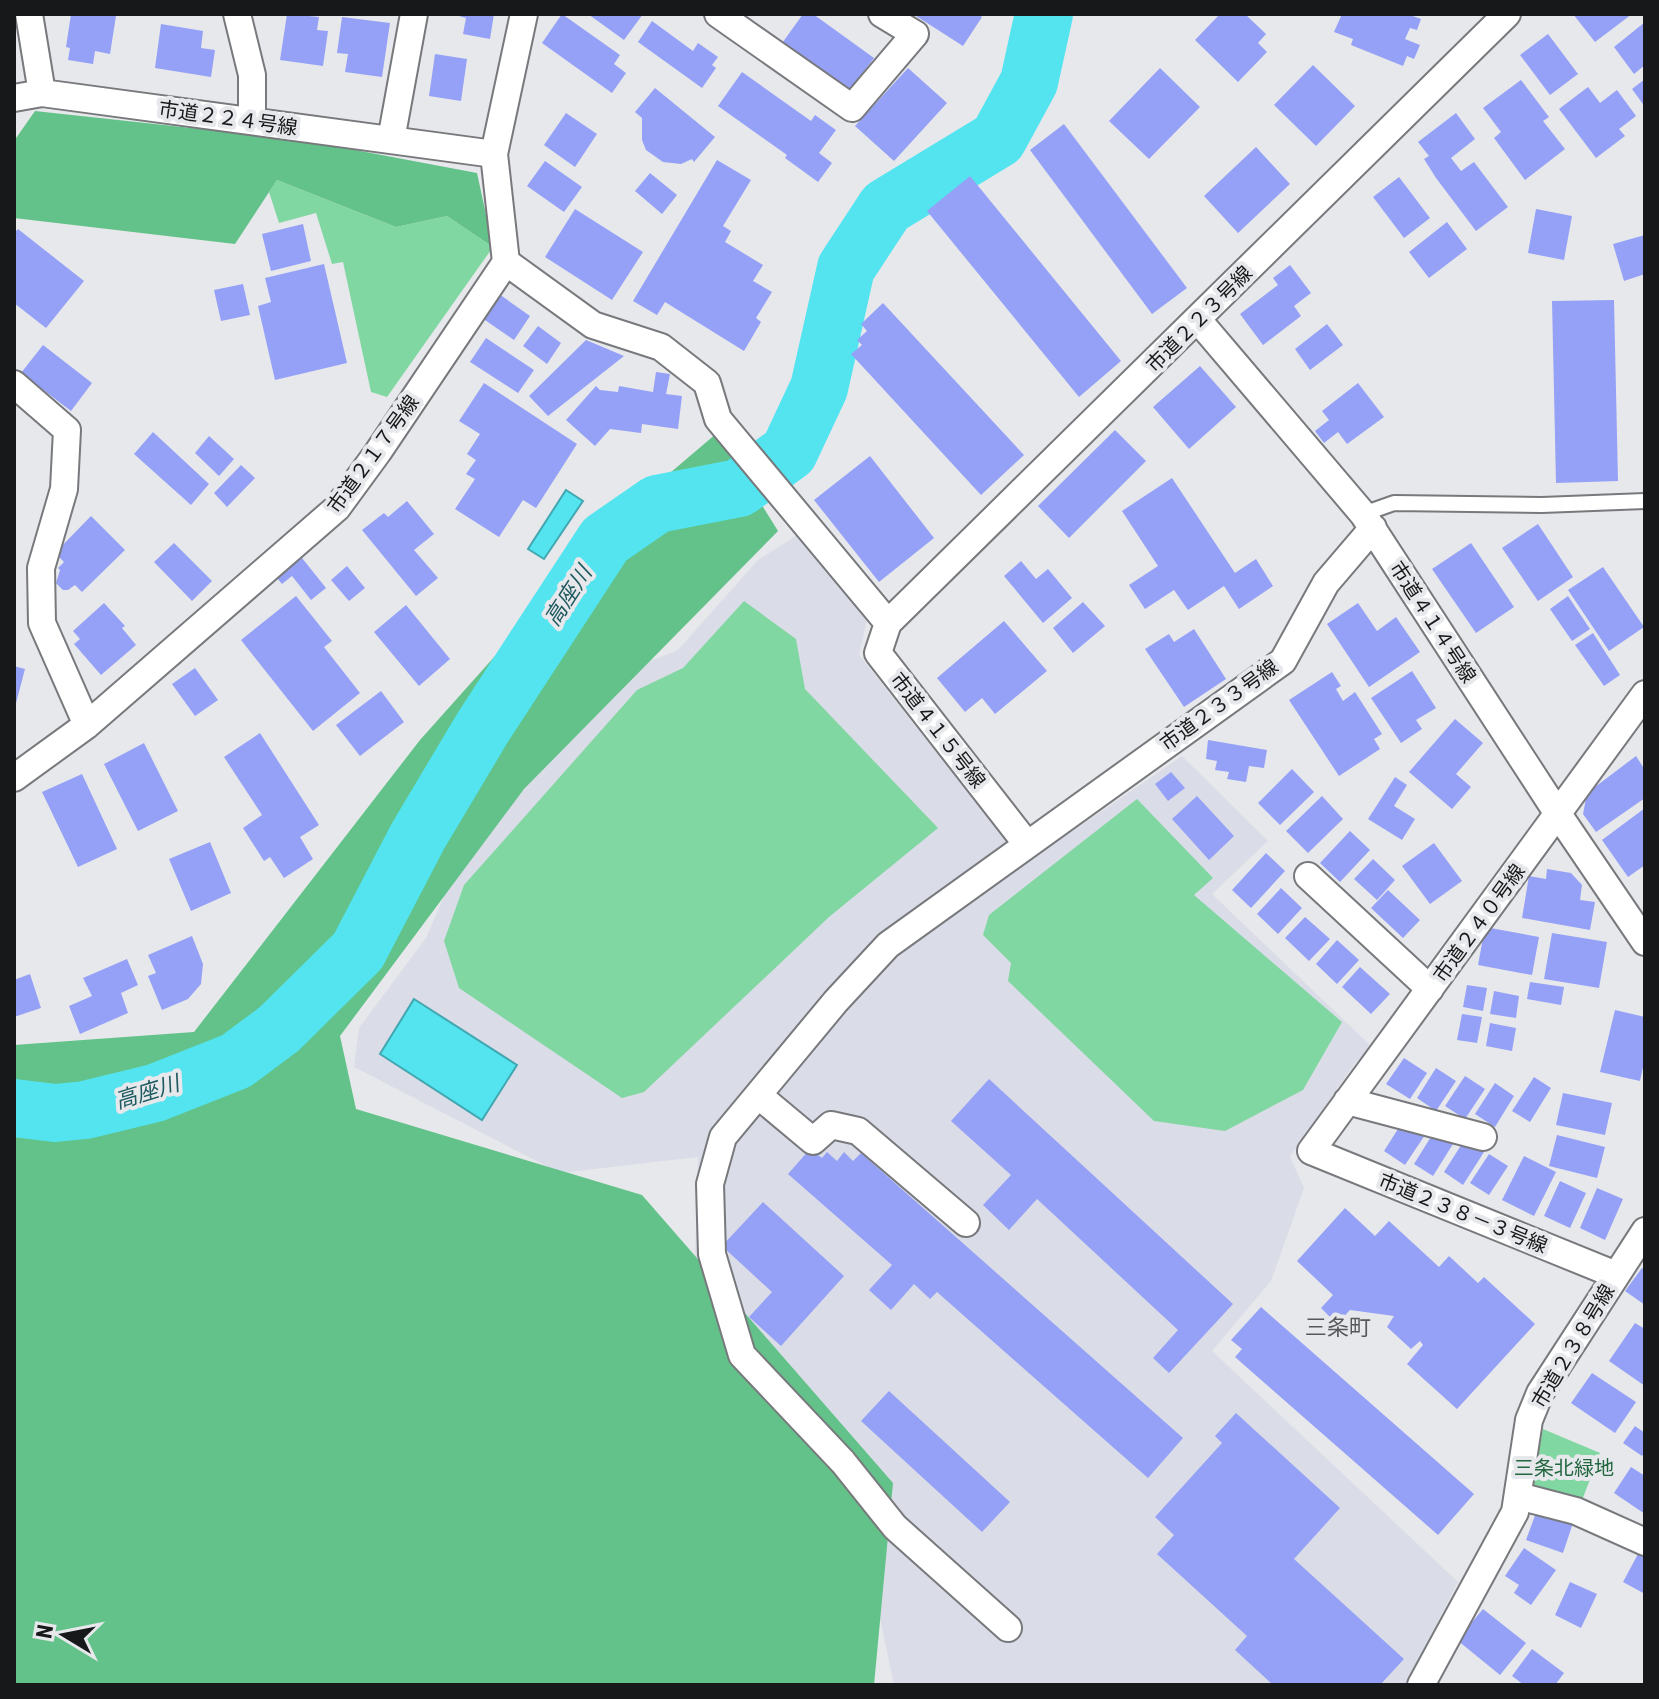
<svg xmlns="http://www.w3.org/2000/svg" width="1659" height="1699" viewBox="0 0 1659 1699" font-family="'Roboto Condensed','Noto Sans JP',sans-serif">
  <rect width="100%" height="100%" fill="#e7e8eb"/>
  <path fill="#dadce7" d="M796,536l71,83 -8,36 166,209 157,-108 86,85 -56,53 160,153 -17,16 -65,94 14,31 -33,93 -59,70 246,231 -53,103h-511l-22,-105 -177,-321 3,-102 -138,16 -206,-106 5,-39 67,-90 31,-72 171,-196 50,-20 80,-90z"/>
  <path fill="#81d7a1" d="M277,180l119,47 51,-11 46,31 -106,150 -16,-5 -28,-130 -11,2 -16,-51 -37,10 -10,-31z
    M744,601l52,38 9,50 133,139 -109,89 -185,175 -22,6 -163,-110 -15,-47 20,-56 173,-195 46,-22z
    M1137,799l76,79 -19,17 148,127 -39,68 -78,41 -71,-10 -146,-140 3,-18 -28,-28 6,-20z
    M1543,1429l57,24 -19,50 -41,-13 -8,-7z"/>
  <path fill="#63c289" d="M35,111l267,29 175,33 16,74 -46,-31 -51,11 -119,-47 -42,64 -221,-26v-77z
    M717,433l61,98 -254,258 -184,247 16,73 286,86 251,288 -19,202h-860v-640l180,-13 226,-292 203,-227z"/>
  <path fill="#53e4f0" stroke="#41a7b0" stroke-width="2" d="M566,490l17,11 -39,58 -16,-10z
    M414,999l103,66 -35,55 -102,-66z"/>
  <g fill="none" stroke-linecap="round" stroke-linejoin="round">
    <path stroke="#53e4f0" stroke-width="58" d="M14,1108l41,5 30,-3 70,-17 81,-32 43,-32 79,-78 60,-115 65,-109 122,-187 52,-36 82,-16 50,-36 30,-64 27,-120 40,-61 112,-68 31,-57 15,-68"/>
  </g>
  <path fill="#95a1f6" d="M71,14l45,2 -6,38 -15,-3 -2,13 -25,-4 2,-12 -4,-1z
    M287,14l32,3 -2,13 11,1 -5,35 -43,-6z
    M452,14h42l-4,25 -27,-5 3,-16z
    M562,14l58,41 -6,9 12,9 -14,20 -70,-50z
    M588,14h55l-19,26z
    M803,14h10l61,44 -28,37 -66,-49z
    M913,14h65l4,3 -19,29z
    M1220,14h25l21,20 -8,9 9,9 -29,30 -43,-42z
    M1342,14h65l14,5 -4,11 -7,-2 -5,11 15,6 -6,14 -7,-3 -4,10 -52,-21 2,-6 -19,-7z
    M1573,14h59l-37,28z
    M342,17l48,6 -8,54 -37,-5 3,-18 -11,-1z
    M652,21l41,30 5,-8 20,14 -6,8 4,3 -14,20 -64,-46z
    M1645,22v43l-11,9 -20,-27z
    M161,24l42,7 -2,17 14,2 -4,27 -56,-9z
    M1548,34l30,40 -28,21 -30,-40z
    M435,54l32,5 -6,42 -32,-5z
    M1313,65l42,41 -39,40 -42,-41z
    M908,68l39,35 -53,58 -39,-35z
    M1160,68l40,39 -51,52 -40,-38z
    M742,72l69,49 4,-6 21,15 -17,23 13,10 -14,19 -33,-24 2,-3 -69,-49z
    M1645,79v28l-13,-18z
    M1521,80l28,37 -6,4 22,28 -40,31 -31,-42 7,-6 -18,-24z
    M1588,87l12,16 17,-13 19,26 -17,13 6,7 -29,22 -37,-49z
    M655,88l60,49 -21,25 -2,-3 -11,5 -18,-2 -17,-12 -4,-10v-22l-7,-6z
    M566,113l31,21 -22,33 -31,-22z
    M1456,113l19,26 -24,19 10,13 13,-9 34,45 -32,24 -40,-53 -12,-19 5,-3 -11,-14z
    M1064,124l123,164 -35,26 -122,-164z
    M1256,147l34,37 -52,49 -34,-37z
    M717,160l34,20 -28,46 8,5 -6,11 38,23 -10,16 19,11 -16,26 5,4 -17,29 -79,-49 -8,13 -24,-14z
    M545,161l37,26 -18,25 -37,-26z
    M650,173l27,22 -15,19 -27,-23z
    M970,176l151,185 -42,36 -152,-186z
    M1399,177l31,41 -26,20 -31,-41z
    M575,209l68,43 -31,48 -67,-43z
    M1536,209l36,7 -8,44 -36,-7z
    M1447,222l20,27 -38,29 -20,-26z
    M303,224l8,37 -40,10 -9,-37z
    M18,229l66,52 -38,47 -32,-25v-70z
    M1645,235v39l-21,7 -11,-37z
    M324,264l23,99 -72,17 -17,-74 13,-4 -6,-24z
    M1290,265l21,28 -17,13 7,10 -38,29 -23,-31 38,-29 -5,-7z
    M243,284l7,31 -29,6 -7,-31z
    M499,294l31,22 -16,24 -32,-22z
    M1614,300l4,181 -62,2 -4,-182z
    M883,303l141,152 -43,40 -130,-141 11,-9 -5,-5 10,-9 -6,-7z
    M1327,324l16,21 -33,25 -15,-21z
    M538,326l23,17 -14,21 -24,-18z
    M486,338l48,32 -16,23 -48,-31z
    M586,340l38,16 -76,60 -19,-20z
    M43,345l49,38 -21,28 -50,-38z
    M1200,366l36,41 -47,42 -36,-42z
    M656,372l14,2 -4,20 16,2 -4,33 -36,-5 -1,9 -31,-4 -15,17 -29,-26 30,-34 4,4 18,2 1,-6 34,6z
    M484,383l93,61 -41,64 -13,-8 -24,37 -44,-28 20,-30 -9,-5 10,-14 -9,-6 13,-20 -21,-13z
    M1358,383l26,34 -37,27 -9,-12 -14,11 -9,-12 14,-11 -7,-9z
    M1115,430l31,31 -77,77 -31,-32z
    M153,432l56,52 -18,21 -57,-51z
    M209,436l25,23 -15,17 -24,-23z
    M870,456l64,82 -55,44 -65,-82z
    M241,465l14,13 -28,29 -13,-14z
    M1172,478l63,95 21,-14 17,27 -34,23 -15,-23 -36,24 -14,-20 -29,19 -16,-24 29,-19 -36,-55z
    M407,501l27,33 -20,16 24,28 -22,18 -54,-66 22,-17 4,4z
    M91,516l34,34 -43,42 -7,-7 -7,5h-5l-7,-7 4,-13 -2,-2 6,-6 -9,-9z
    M1538,524l35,53 -35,24 -36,-53z
    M174,543l38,38 -20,20 -38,-39z
    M1471,543l43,64 -38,26 -44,-64z
    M302,558l24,30 -15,12 -19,-24 -10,8 -5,-6z
    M1021,561l15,18 12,-10 24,29 -29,25 -39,-47z
    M347,566l18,22 -16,13 -18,-21z
    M1603,567l41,60 -35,24 -41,-61z
    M296,596l36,45 -8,6 36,46 -47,38 -72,-91z
    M1568,596l22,33 -18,12 -22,-32z
    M1083,602l22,24 -32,27 -20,-25z
    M104,603l21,23 -3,2 14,17 -35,30 -27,-31 6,-5 -7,-8z
    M1358,603l19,28 19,-14 24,35 -51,35 -42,-63z
    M406,605l44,54 -31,27 -45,-54z
    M1004,621l43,50 -52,43 -13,-16 -17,14 -28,-34z
    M1194,629l32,50 -42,28 -39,-58 24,-15 5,8z
    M1593,633l27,42 -16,11 -29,-41z
    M14,666l11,3 -10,38 -1,-1z
    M195,668l23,32 -23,16 -23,-32z
    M1412,671l24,37 -20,12 6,9 -21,14 -30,-45z
    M1332,672l9,14 -5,3 7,12 12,-9 27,42 -8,5 6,10 -41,27 -50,-76z
    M381,691l23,31 -44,34 -24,-31z
    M1455,719l28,24 -27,31 15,13 -19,22 -43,-37z
    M260,733l59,92 -19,12 13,22 -29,19 -14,-21 -6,4 -21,-33 19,-13 -38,-58z
    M1208,740l59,10 -3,18 -15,-2 -3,16 -19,-3 2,-7 -14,-2 2,-9 -11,-2z
    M144,743l34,68 -40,20 -34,-67z
    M1636,756l9,14v28l-49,34 -13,-18 4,-21z
    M1292,769l22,23 -34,33 -22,-22z
    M1171,772l14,16 -17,13 -13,-17z
    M82,774l35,75 -39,18 -36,-75z
    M1395,777l12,8 -13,21 21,13 -13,21 -34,-21z
    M1197,796l37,40 -25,24 -37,-41z
    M1322,796l21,23 -35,34 -22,-22z
    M1645,808v57l-17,12 -26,-37z
    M1350,831l20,19 -30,32 -20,-19z
    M210,842l21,51 -40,18 -22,-52z
    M1434,843l28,38 -32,23 -28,-38z
    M1266,853l19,18 -34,37 -19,-18z
    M1373,859l22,21 -18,20 -23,-21z
    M1547,869l24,4 11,12 -2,15 15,2 -5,28 -68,-12 7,-42 17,3z
    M1281,888l21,20 -24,26 -21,-20z
    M1388,890l32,30 -17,18 -32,-30z
    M1305,917l25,22 -21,22 -24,-23z
    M1485,927l54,10 -7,38 -54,-10z
    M1552,933l55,9 -8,46 -55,-9z
    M192,936l11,28 -2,20 -13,15 -26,11 -14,-34 8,-3 -8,-18z
    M1337,940l22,20 -22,24 -21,-20z
    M127,959l11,26 -17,8 7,20 -48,21 -11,-28 23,-10 -9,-18z
    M1360,967l30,27 -19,20 -29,-27z
    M30,974l11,34 -27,9v-37z
    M1530,982l34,5 -3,18 -34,-6z
    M1467,985l20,3 -4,23 -20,-4z
    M1494,991l25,5 -3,22 -26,-4z
    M1615,1010l30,7v41l-5,23 -40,-9z
    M1462,1014l20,3 -5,26 -20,-3z
    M1490,1023l26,5 -4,23 -26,-5z
    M1404,1058l23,15 -17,26 -24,-15z
    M1436,1068l20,13 -20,30 -19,-13z
    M1465,1076l20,13 -20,30 -20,-13z
    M1534,1077l17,11 -21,34 -18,-11z
    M989,1079l244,225 -64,69 -16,-15 25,-28 -141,-131 -28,31 -26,-25 28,-30 -60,-54z
    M1495,1083l19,13 -19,31 -20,-13z
    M1563,1093l49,10 -7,32 -49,-10z
    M1405,1118l22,14 -22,33 -21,-14z
    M1434,1132l19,12 -20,32 -19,-12z
    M1557,1135l48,12 -8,31 -48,-12z
    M1465,1139l19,13 -21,33 -19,-13z
    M810,1149l12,9 5,-6 10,9 7,-9 9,9 8,-8 322,285 -35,40 -211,-186 -7,7 -16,-15 -23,26 -22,-20 23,-25 -104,-91z
    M1489,1154l19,12 -19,29 -19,-12z
    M1524,1156l32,16 -22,44 -32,-16z
    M1560,1181l26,12 -16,35 -26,-12z
    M1597,1188l26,11 -18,41 -25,-12z
    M763,1202l81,74 -63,70 -32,-29 23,-25 -50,-46z
    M1345,1208l30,28 14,-15 50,46 10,-11 29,27 6,-6 51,47 -78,85 -50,-45 16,-19 -3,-4 -9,8 -24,-22 7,-11 -44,-6 -13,14 -16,-16 12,-13 -36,-34z
    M1642,1268l3,2v35l-20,-14z
    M1261,1307l213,187 -36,41 -203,-178 7,-8 -11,-9z
    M1635,1323l10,6v57l-36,-25z
    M1592,1373l44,29 -21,31 -44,-30z
    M889,1391l121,111 -28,30 -121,-111z
    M1236,1413l104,95 -46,51 110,100 -24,26h-107l-38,-35 12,-14 -90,-82 17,-19 -19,-18 67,-74 -7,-7z
    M1635,1426l10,7v19l-3,4 -19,-13z
    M1631,1467l14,9v38l-31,-21z
    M1537,1510l36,13 -10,30 -37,-13z
    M1524,1548l32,22 -25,35 -17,-12 5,-8 -14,-9z
    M1638,1554l7,4v36l-22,-12z
    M1570,1582l27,12 -16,34 -26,-13z
    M1483,1609l43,34 -26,32 -43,-35z
    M1532,1649l32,24 -9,12h-31l-12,-9z"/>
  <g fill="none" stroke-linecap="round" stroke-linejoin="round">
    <g stroke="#78797c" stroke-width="18">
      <path id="lane" d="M1363,514l31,-11 148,2 103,-4"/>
    </g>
    <g stroke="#78797c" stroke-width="30">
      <path id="street" d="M29,14l13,79 452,61
        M237,14l15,61v46
        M718,14l134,94 63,-74 -33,-20
        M14,98l28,-5
        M391,140l23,-126
        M506,262l87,63 68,22 46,36 11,36 170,204 -10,30 148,190
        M1198,320l165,194 195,300 87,128
        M14,384l53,46 -3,59 -23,79 1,55 45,102
        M888,623l619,-609
        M14,778l73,-53 250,-217 41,-56 128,-190 -12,-108 30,-140
        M1308,876l122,113
        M758,1095l55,46 18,-16 27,6 108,92
        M1347,1101l136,36
        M1616,1275l-305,-124 334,-457
        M1518,1496l58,15 69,31
        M1008,1628l-113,-101 -52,-65 -101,-107 -30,-101 -2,-70 13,-47 113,-136 52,-56 395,-284 43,-78 47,-55
        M1421,1685l94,-173 14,-92 11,-27 105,-162"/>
    </g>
    <use href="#lane" stroke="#fff" stroke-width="14"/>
    <use href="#street" stroke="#fff" stroke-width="26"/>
  </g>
  <g text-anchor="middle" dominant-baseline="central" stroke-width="8" stroke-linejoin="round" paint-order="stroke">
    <g font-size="20" fill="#171819" stroke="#e7e8eb">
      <text transform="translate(228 118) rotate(8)">市道２２４号線</text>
      <text transform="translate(1199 319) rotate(-45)">市道２２３号線</text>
      <text transform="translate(373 454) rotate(-54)">市道２１７号線</text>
      <text transform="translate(1433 622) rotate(57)">市道４１４号線</text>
      <text transform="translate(1219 705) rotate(-36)">市道２３３号線</text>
      <text transform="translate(938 730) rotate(52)">市道４１５号線</text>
      <text transform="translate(1479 923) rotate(-54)">市道２４０号線</text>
      <text transform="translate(1463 1213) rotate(22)">市道２３８－３号線</text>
      <text transform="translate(1573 1346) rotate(-59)">市道２３８号線</text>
    </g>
    <g font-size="20" fill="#236741" stroke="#e7e8eb">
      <text x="1564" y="1468">三条北緑地</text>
    </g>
    <g font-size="22" font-style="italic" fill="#1e5a5f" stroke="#e7e8eb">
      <text transform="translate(568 596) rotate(-57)">高座川</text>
      <text transform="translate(147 1092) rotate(-17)">高座川</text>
    </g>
    <g font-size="22" fill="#57585b" stroke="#e7e8eb">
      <text x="1338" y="1327">三条町</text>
    </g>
  </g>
  <rect width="1659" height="1699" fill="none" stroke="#171819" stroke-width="32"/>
  <g transform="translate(64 1635) rotate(280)" stroke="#e7e8eb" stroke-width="6" paint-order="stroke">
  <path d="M0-6L14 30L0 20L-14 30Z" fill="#171819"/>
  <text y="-12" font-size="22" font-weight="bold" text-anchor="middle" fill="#171819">N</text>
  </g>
</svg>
